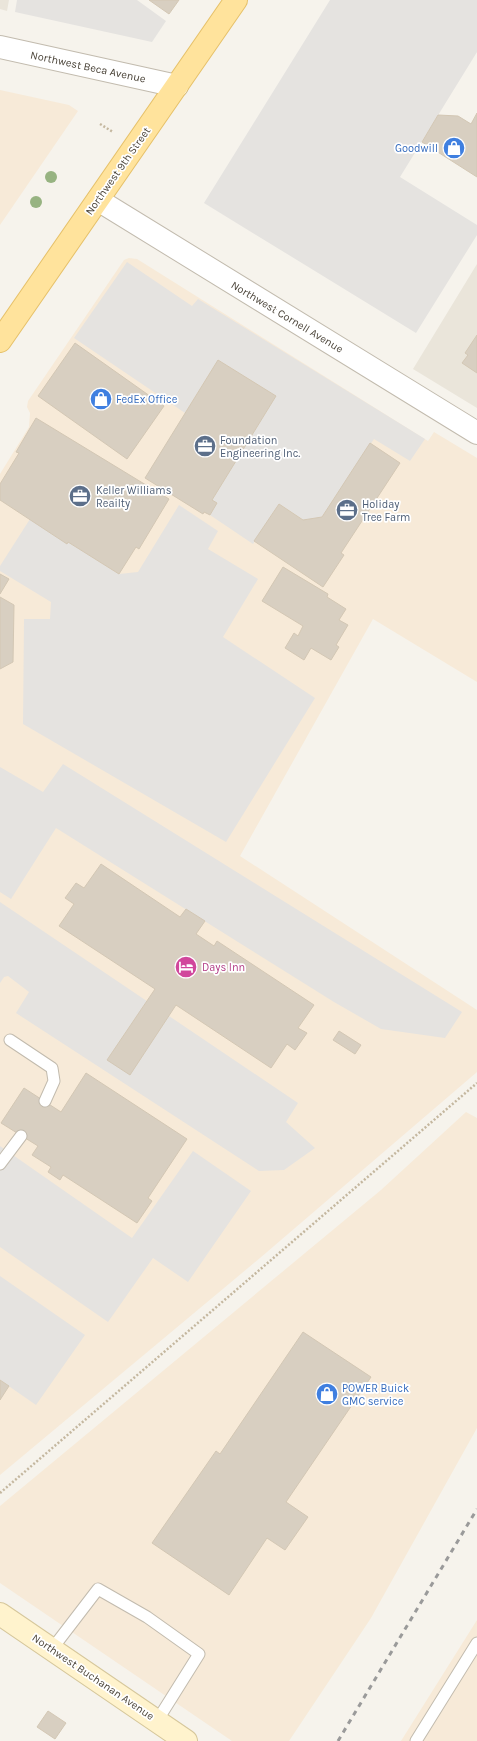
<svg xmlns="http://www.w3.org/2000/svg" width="477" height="1741" viewBox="0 0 477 1741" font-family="Karla,sans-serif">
  <rect width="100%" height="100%" fill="#f6f3ec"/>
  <path fill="#eae5da" d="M0,0h9l-2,11 -7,-2z
    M477,264v144l-64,-39z"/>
  <path fill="#f7ead8" d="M0,90l69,15 9,6 -78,114z
    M129,258l8,1 8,5 283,177 6,-9 43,26v224l-104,-63 -133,237 237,154v62l-217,186 -260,217v-1001l29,-47 1,-14 -3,-6 1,-6 96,-141z
    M466,1112l11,6v310l-106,190 -82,123h-57l-232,-158v-77l381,-316z
    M477,1620v121h-76z"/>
  <path fill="#e5e3e0" d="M17,0h120l29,21 -14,21 -137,-30z
    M330,0h147v52l-77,125 77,48v10l-61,98 -212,-130z
    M127,262l65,44 6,-7 227,140 -15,22 -36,-22 -52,78 -19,3 -24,-16 -26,40 -43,-29 7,-12 -5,-3 64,-104 -58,-36 -33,53 -111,-75z
    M179,505l39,26 -10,18 50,30 -35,58 92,61 -89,144 -203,-118 1,-105h26l1,-17 -51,-31v-5l30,-47 37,24 1,-1 51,32 19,-2z
    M63,764l399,248 -17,26 -64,-9 -47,-27 -278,-174 -45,71 -11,-7v-125l43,25z
    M0,902l298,201 -12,19 29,26 -31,22 -25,1 -243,-158 13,-21 -21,-16 -4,1 -4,6z
    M0,1146l132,92 61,-87 58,40 -63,91 -35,-24 -45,64 -108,-75z
    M0,1276l85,59 -49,70 -36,-25z"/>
  <path fill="#d8cfc1" stroke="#d3c7b4" d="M149,0h30l-10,14z
    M477,113v64l-55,-35 16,-27 20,1 13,8z
    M477,335v38l-15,-10 6,-8 -3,-2z
    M75,343l89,63 -37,53 -89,-63z
    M218,360l58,36 -64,104 5,3 -7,12 -6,-3 -1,2 -58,-36z
    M36,418l133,81 -30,50 -3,-2 -17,27 -51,-32 -1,2 -67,-44v-16l19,-31 -3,-1z
    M370,443l30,20 -59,90 3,2 -21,32 -69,-46 25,-37 24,16 19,-3z
    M283,567l45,27 -1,3 19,12 -7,11 9,5 -12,20 3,2 -8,13 -20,-12 -7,12 -19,-12 9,-15 4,3 5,-10 -41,-25z
    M0,574l9,5 -9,15z
    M0,597l14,8 -1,57 -13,7z
    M101,864l79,53 6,-8 19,12 -9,13 18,12 3,-5 97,64 -16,23 9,5 -12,17 -8,-6 -16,24 -95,-63 -46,70 -23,-15 48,-71 -96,-63 15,-22 -9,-6 11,-15 8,5z
    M339,1031l22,14 -6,9 -22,-14z
    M86,1073l101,66 -39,59 4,3 -15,22 -74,-48 -3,5 -12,-8 3,-5 -19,-12 6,-9 -37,-23 23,-35 37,24z
    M303,1332l68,45 -85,125 22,15 -23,33 -18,-12 -38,57 -77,-52 64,-92 4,3z
    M0,1380l9,6 -9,14z
    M48,1711l18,12 -11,16 -18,-12z"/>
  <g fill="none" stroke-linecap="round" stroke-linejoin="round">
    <g stroke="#c2bbae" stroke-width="13">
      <path id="lane" d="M10,1040l42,28 2,13 -9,20
        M0,1164l21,-28
        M52,1649l46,-60 49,28 52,37 -42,67
        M416,1741l61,-98"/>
    </g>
    <g stroke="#c2bbae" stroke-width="24">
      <path id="street" d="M0,47l177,39
        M98,200l379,233"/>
    </g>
    <g stroke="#d6c79b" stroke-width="24">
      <path id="secondary" d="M0,1614l186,127"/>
    </g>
    <g stroke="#e6c16a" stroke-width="24">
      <path id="primary" d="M0,341l236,-341"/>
    </g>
    <path stroke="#c4b79f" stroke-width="2.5" stroke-dasharray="2 2" stroke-linecap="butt" d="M100,124l13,8
      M0,1493l477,-410"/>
    <use href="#lane" stroke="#fff" stroke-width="11"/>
    <use href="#street" stroke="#fff" stroke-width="22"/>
    <use href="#secondary" stroke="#fff3cd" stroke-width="22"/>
    <use href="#primary" stroke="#ffe39c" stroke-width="22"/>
    <path stroke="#9a9a9a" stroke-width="3" stroke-dasharray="5 5" stroke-linecap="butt" d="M338,1741l139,-232"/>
  </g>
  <g fill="#97b381">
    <circle cx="51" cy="177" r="6"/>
    <circle cx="36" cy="202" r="6"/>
  </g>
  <defs>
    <g id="shop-disc" transform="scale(1.15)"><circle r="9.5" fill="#3f7fe0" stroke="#fff"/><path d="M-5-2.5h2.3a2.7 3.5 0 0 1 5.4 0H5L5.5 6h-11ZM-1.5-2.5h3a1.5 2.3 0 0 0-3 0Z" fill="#fff"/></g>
    <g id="office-disc" transform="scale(1.15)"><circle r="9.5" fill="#5c6f8a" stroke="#fff"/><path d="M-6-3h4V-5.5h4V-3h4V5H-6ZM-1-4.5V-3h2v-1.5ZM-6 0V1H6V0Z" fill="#fff"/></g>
    <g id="hotel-disc" transform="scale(1.15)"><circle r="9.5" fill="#d1479c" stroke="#fff"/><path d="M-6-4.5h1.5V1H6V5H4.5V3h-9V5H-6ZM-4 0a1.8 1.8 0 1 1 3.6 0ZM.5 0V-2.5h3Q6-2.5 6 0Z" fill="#fff"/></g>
  </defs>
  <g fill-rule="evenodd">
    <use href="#shop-disc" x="454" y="148"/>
    <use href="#shop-disc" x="101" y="399"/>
    <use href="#office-disc" x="205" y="446"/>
    <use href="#office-disc" x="80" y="496"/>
    <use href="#office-disc" x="347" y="510"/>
    <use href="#hotel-disc" x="186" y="967"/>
    <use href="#shop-disc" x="327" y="1394"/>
  </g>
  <g text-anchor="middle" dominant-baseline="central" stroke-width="3.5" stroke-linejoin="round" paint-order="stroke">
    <g font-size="11" fill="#4b4439" stroke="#fff">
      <text transform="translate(88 67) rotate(12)">Northwest Beca Avenue</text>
      <text transform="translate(118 171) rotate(-55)">Northwest 9th Street</text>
      <text transform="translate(287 317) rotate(31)">Northwest Cornell Avenue</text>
      <text transform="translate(93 1677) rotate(34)">Northwest Buchanan Avenue</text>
    </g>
    <g font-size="11" fill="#366cbe" stroke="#fff" text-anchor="start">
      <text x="438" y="148" text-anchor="end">Goodwill</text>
      <text x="116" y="399">FedEx Office</text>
      <text x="342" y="1388">POWER Buick<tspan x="342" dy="13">GMC service</tspan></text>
    </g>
    <g font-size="11" fill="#4e5e75" stroke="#fff" text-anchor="start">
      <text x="220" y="440">Foundation<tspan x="220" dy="13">Engineering Inc.</tspan></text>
      <text x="96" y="490">Keller Williams<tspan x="96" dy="13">Reailty</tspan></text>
      <text x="362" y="504">Holiday<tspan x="362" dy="13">Tree Farm</tspan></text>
    </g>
    <g font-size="11" fill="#b23c85" stroke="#fff" text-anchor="start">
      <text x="202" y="967">Days Inn</text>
    </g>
  </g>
</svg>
